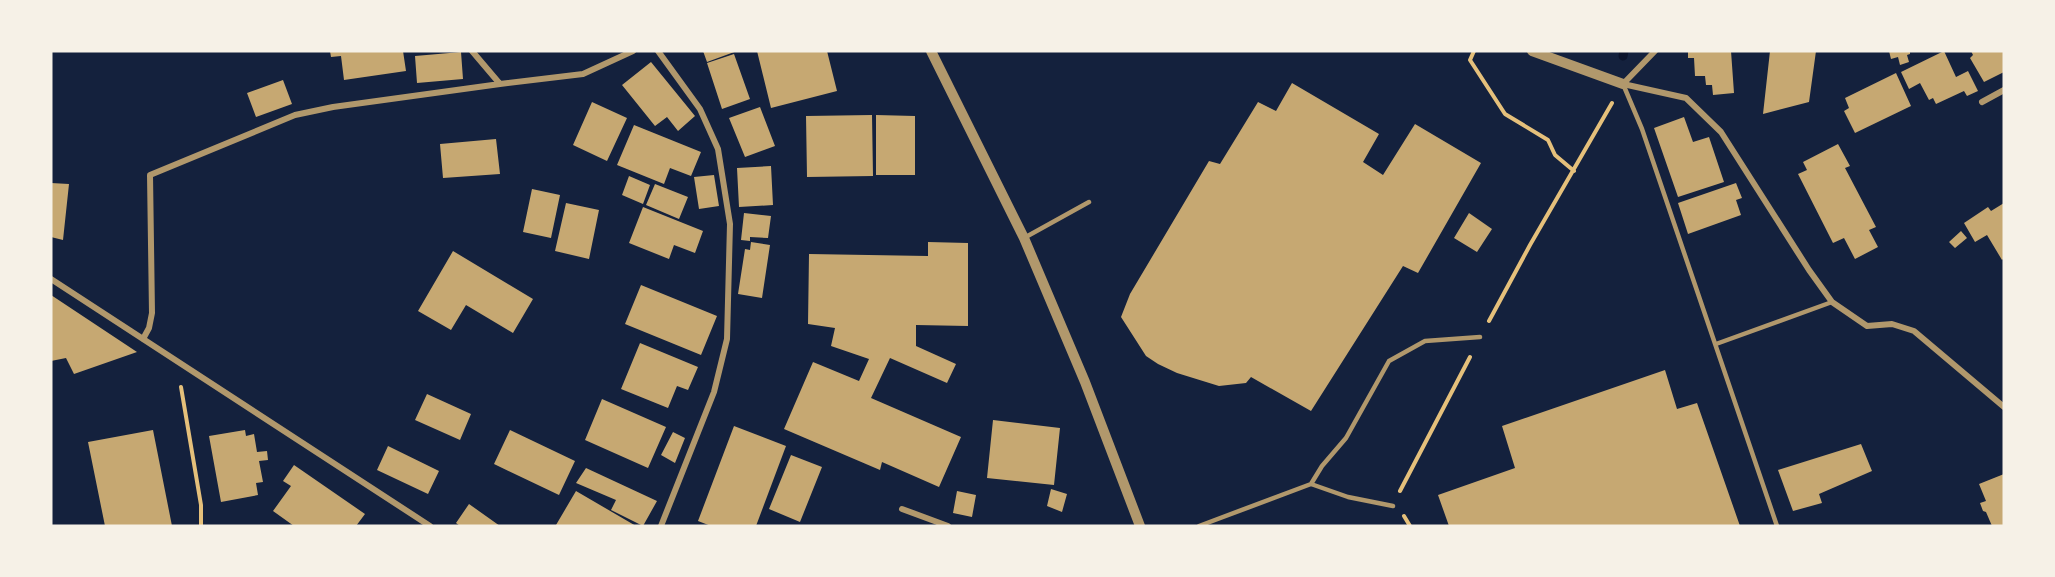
<svg xmlns="http://www.w3.org/2000/svg" width="2055" height="577" viewBox="0 0 2055 577" font-family="'Asap Condensed',sans-serif">
  <rect width="100%" height="100%" fill="#14213d"/>
  <g fill="none" stroke-linecap="round" stroke-linejoin="round">
    <path stroke="#0b132b" stroke-width="9" d="M1623,56l1,-5"/>
  </g>
  <path fill="#c6a872" d="M330,51h73l3,20 -62,9 -3,-24 -10,1z
    M703,51h34l-30,11z
    M757,51h70l10,40 -66,17z
    M1688,51h43l3,42 -21,2 -1,-10h-6l-1,-9h-10l-1,-18h-6z
    M1770,51h46l-7,51 -46,12z
    M1889,51h21v3l-3,1 2,7 -9,3 -2,-8 -7,2z
    M1944,51l12,26 12,-6 10,20 -11,5 -3,-5 -28,13 -3,-6 -4,2 -9,-17 -11,6 -8,-17z
    M1971,51h33v21l-20,10 -14,-24 3,-3z
    M461,52l2,27 -46,4 -2,-27z
    M734,54l16,45 -28,10 -15,-46z
    M651,62l44,54 -17,15 -11,-14 -12,9 -33,-41z
    M1896,73l15,33 -56,27 -11,-22 5,-3 -4,-10z
    M283,80l9,24 -36,13 -9,-24z
    M1292,83l87,51 -16,28 20,13 32,-51 66,39 -63,110 -15,-7 -92,145 -60,-34 -5,6 -27,3 -42,-13 -19,-9 -12,-8 -25,-39 9,-23 79,-133 11,3 38,-62 18,9z
    M592,102l35,16 -20,43 -34,-16z
    M760,107l15,39 -30,11 -16,-39z
    M872,115l1,61 -66,1 -1,-61z
    M876,115l39,1v59h-39z
    M1684,117l9,25 16,-5 15,45 -46,15 -24,-69z
    M634,125l67,27 -10,24 -21,-8 -6,16 -47,-19z
    M496,139l4,35 -57,4 -3,-34z
    M1838,144l12,22 -5,2 31,59 -7,3 9,17 -23,12 -11,-21 -11,5 -35,-69 9,-4 -4,-8z
    M771,166l2,39 -34,2 -2,-39z
    M714,175l5,31 -20,3 -5,-32z
    M629,176l21,9 -7,19 -21,-9z
    M51,183l18,1 -6,56 -12,-3z
    M1736,183l6,15 -6,2 5,15 -53,19 -10,-31z
    M655,184l33,13 -9,22 -33,-14z
    M532,189l28,6 -9,43 -28,-6z
    M566,203l33,7 -10,49 -34,-8z
    M2004,203v55l-2,2 -15,-25 -12,7 -11,-19 24,-16 3,4z
    M643,207l60,24 -8,22 -21,-8 -5,14 -40,-16z
    M744,213l27,3 -3,22 -18,-1v4l-9,-1z
    M1469,213l23,16 -15,23 -23,-14z
    M1961,231l6,7 -12,10 -6,-6z
    M751,242l19,3 -8,53 -24,-4 7,-45 5,1z
    M928,242l40,1v83l-52,-1v21l40,18 -9,19 -57,-25 -19,40 90,39 -22,50 -57,-25 -2,8 -96,-41 29,-67 46,19 10,-22 -38,-13 4,-18 -27,-4 1,-70 119,2z
    M453,251l80,48 -20,34 -47,-28 -15,25 -33,-19z
    M641,285l76,31 -16,39 -76,-31z
    M51,295l86,57 -63,22 -8,-16 -15,3z
    M640,343l58,24 -10,23 -11,-4 -9,22 -47,-19z
    M1665,370l12,39 20,-6 43,123h-291l-11,-31 77,-27 -13,-42z
    M427,394l44,20 -11,26 -45,-20z
    M602,399l64,28 -18,41 -63,-28z
    M993,420l67,8 -6,57 -67,-7z
    M734,426l52,20 -30,80h-45l-13,-5z
    M153,430l19,96h-67l-17,-84z
    M245,430l1,6 8,-2 3,18 10,-1 1,9 -9,1 4,21 -7,1 2,12 -37,7 -12,-66z
    M510,430l65,31 -16,34 -65,-31z
    M673,432l12,6 -10,25 -14,-8z
    M1861,444l11,27 -53,23 3,9 -29,8 -15,-41z
    M388,446l51,25 -11,23 -51,-24z
    M791,455l31,12 -22,55 -31,-13z
    M294,465l71,49 -9,12h-62l-21,-15 18,-25 -8,-5z
    M586,468l71,33 -14,25 -32,-16 5,-10 -40,-17z
    M2004,474v52h-12l-6,-14 -3,-1 -3,-8 6,-2 -7,-17z
    M1051,489l16,5 -5,18 -15,-6z
    M576,491l60,35h-78l-2,-1z
    M957,491l19,4 -4,22 -19,-4z
    M469,504l31,22h-40l-4,-3z"/>
  <g fill="none" stroke-linecap="round" stroke-linejoin="round">
    <path stroke="#e5c07b" stroke-width="4" d="M1474,51l-4,9 35,54 43,26 7,15 19,16
      M1489,321l41,-76 82,-142
      M181,387l20,118v21
      M1400,491l70,-134
      M1404,516l6,10"/>
    <path stroke="#b1986c" stroke-width="4.5" d="M1623,84l19,45 135,397
      M1024,238l65,-36
      M1716,344l116,-42
      M1393,506l-45,-9 -37,-13 11,-18 24,-28 43,-77 36,-20 55,-4
      M1199,526l112,-42"/>
    <path stroke="#b1986c" stroke-width="6" d="M472,51l28,33 83,-10 50,-23
      M658,51l42,58 18,40 12,75 -3,115 -13,53 -53,134
      M1623,84l63,14 35,34 88,138 23,32 35,24 25,-2 22,7 90,76
      M1623,84l32,-33
      M1982,102l22,-12
      M51,279l379,247
      M143,339l6,-11 3,-15 -2,-138 145,-60 38,-8 167,-23
      M902,509l46,17"/>
    <path stroke="#b1986c" stroke-width="10" d="M931,51l93,187 61,144 55,144
      M1532,51l91,33"/>
  </g>
  <rect width="2055" height="577" fill="none" stroke="#f6f1e7" stroke-width="105"/>
</svg>
